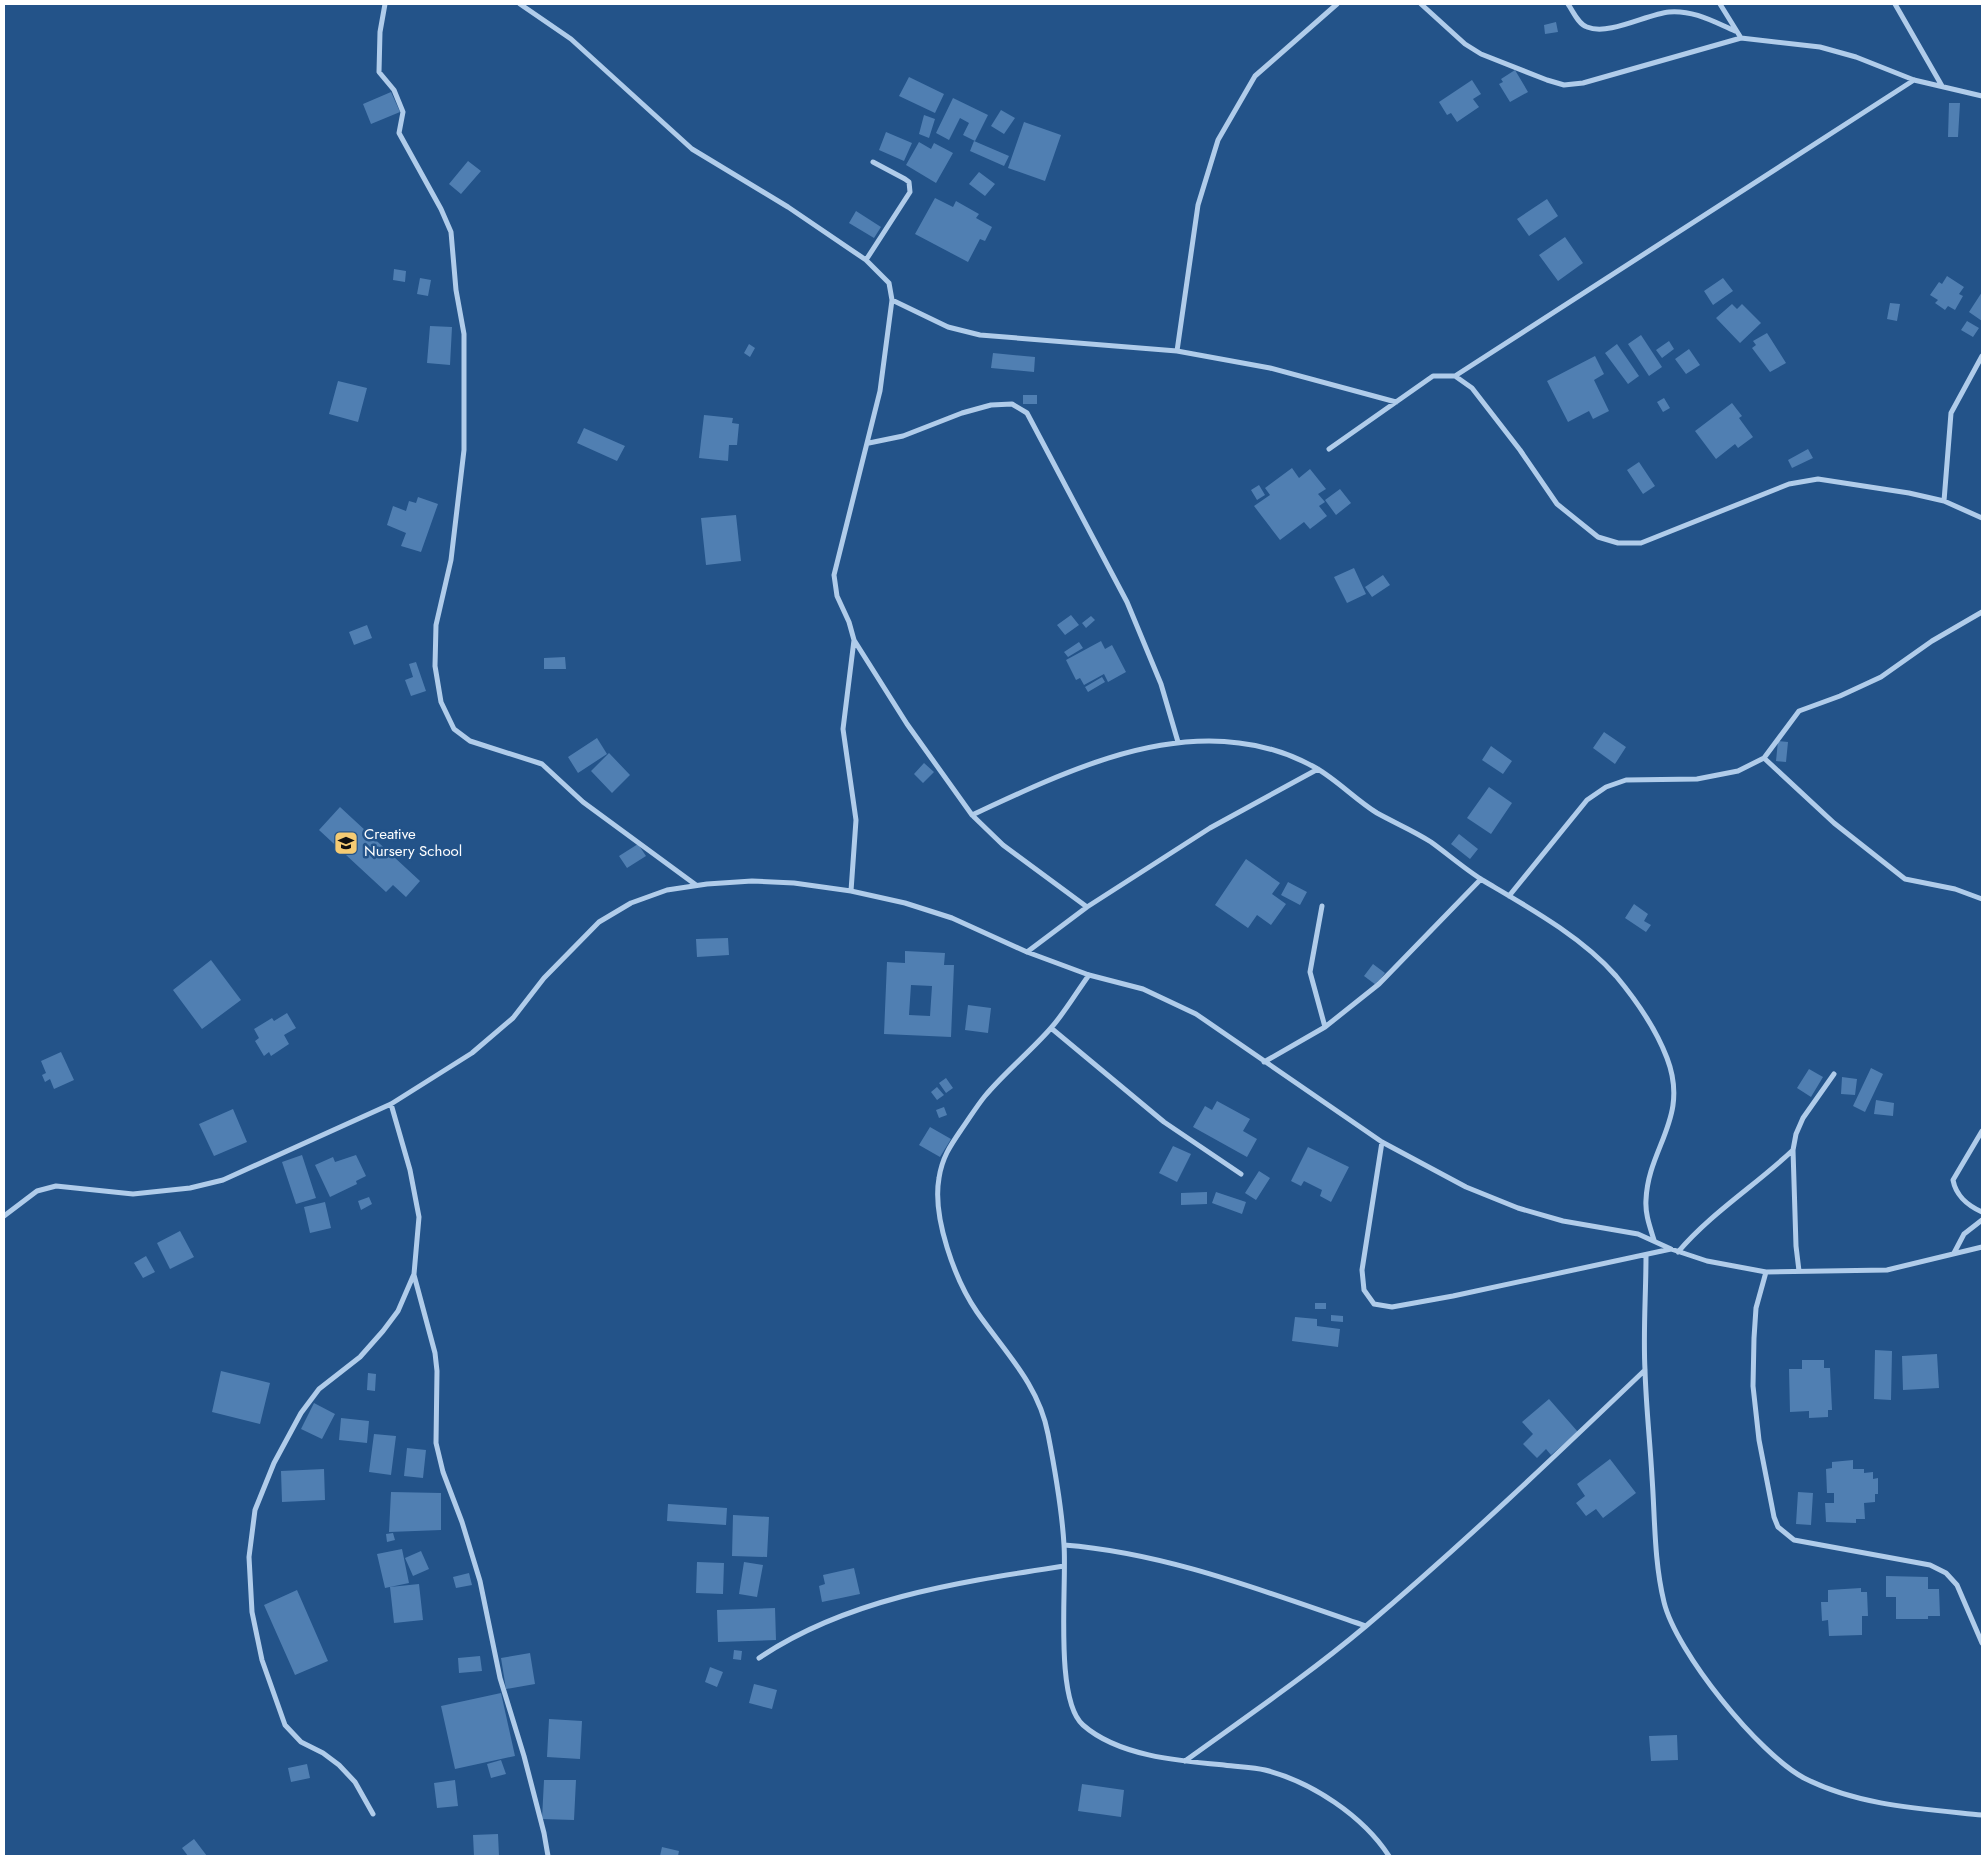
<svg xmlns="http://www.w3.org/2000/svg" width="1986" height="1860" viewBox="0 0 1986 1860" font-family="Jost,sans-serif">
  <rect width="100%" height="100%" fill="#235389"/>
  <path fill="#507fb2" fill-rule="evenodd" d="M1556,22l2,10 -13,2 -1,-9z
    M1515,70l13,22 -18,10 -11,-18 4,-2 -2,-3z
    M909,77l35,17 -9,19 -36,-17z
    M1472,80l9,14 -8,5 6,8 -22,15 -6,-9 -4,2 -8,-13z
    M391,92l9,20 -29,12 -8,-20z
    M953,98l35,17 -13,26 -12,-6 6,-12 -9,-5 -11,22 -13,-7z
    M1949,103h11l-2,34h-10z
    M1001,110l14,8 -11,16 -13,-8z
    M924,115l11,4 -6,19 -10,-4z
    M1024,122l37,13 -16,46 -37,-13z
    M886,132l26,11 -8,18 -25,-11z
    M974,141l35,15 -5,10 -34,-15z
    M919,142l12,7 3,-6 19,10 -17,30 -30,-18z
    M468,161l13,10 -20,23 -12,-10z
    M979,172l16,12 -10,12 -16,-12z
    M935,198l18,9 3,-6 23,13 -3,4 16,9 -7,14 -5,-2 -12,23 -53,-28z
    M1547,199l11,17 -29,20 -12,-17z
    M856,211l25,16 -7,11 -25,-15z
    M1565,237l18,26 -25,18 -19,-26z
    M394,269l12,2 -1,11 -12,-2z
    M1947,276l17,11 -5,7 4,2 -8,14 -7,-4 -3,4 -10,-7 3,-3 -8,-5 9,-13 3,2z
    M420,278l11,2 -3,16 -11,-2z
    M1723,278l10,13 -20,14 -9,-14z
    M1982,292v29l-13,-9z
    M1890,303l10,1 -3,17 -10,-2z
    M1732,304l5,5 5,-5 19,19 -21,20 -24,-25z
    M1967,321l12,7 -6,9 -12,-7z
    M430,326l22,1 -2,38 -23,-2z
    M1767,333l19,30 -16,9 -18,-24 4,-3 -3,-4z
    M1641,335l21,32 -13,9 -21,-32z
    M1669,341l5,8 -12,9 -6,-8z
    M749,344l6,4 -5,9 -6,-4z
    M1617,344l22,32 -11,8 -23,-31z
    M1689,349l11,16 -14,9 -11,-15z
    M993,353l42,4 -1,15 -43,-4z
    M1595,356l9,18 -10,6 15,31 -16,8 -4,-8 -21,11 -21,-41z
    M338,381l29,7 -9,34 -29,-8z
    M1023,395h14v9h-14z
    M1664,398l6,10 -7,4 -6,-10z
    M1732,403l10,13 -3,2 14,19 -15,11 -3,-4 -19,15 -21,-28z
    M704,415l29,3 -1,5 7,1 -2,21h-8l-1,16 -29,-3z
    M584,428l41,18 -8,15 -40,-18z
    M1808,449l5,9 -21,10 -4,-8z
    M1639,462l16,24 -12,8 -16,-24z
    M1292,468l7,10 11,-9 16,20 -8,5 7,8 -6,4 8,10 -17,13 -6,-7 -24,18 -26,-34 16,-11 -5,-7z
    M1259,485l6,10 -8,5 -6,-10z
    M1340,489l11,14 -15,12 -11,-15z
    M418,497l20,7 -17,48 -20,-6 5,-13 -19,-8 6,-19 13,5 3,-10 7,2z
    M736,515l5,46 -35,4 -5,-47z
    M1354,568l12,26 -19,9 -13,-26z
    M1383,575l7,10 -18,12 -7,-10z
    M1071,615l8,10 -14,10 -8,-10z
    M1091,616l4,4 -9,8 -4,-5z
    M367,625l5,13 -18,7 -5,-13z
    M1101,641l4,8 7,-4 14,27 -18,10 -4,-8 -20,11 -4,-7 -4,2 -10,-20z
    M1079,642l4,6 -15,9 -4,-5z
    M565,657l1,12h-22v-11z
    M416,662l10,29 -15,5 -6,-16 8,-3 -4,-13z
    M1102,677l3,5 -17,10 -3,-5z
    M1604,732l22,15 -11,17 -22,-16z
    M597,738l10,16 -29,19 -10,-16z
    M1778,741l10,1 -2,20 -10,-1z
    M1491,746l21,15 -9,13 -21,-14z
    M609,753l21,22 -18,18 -21,-22z
    M924,763l10,9 -11,11 -9,-9z
    M1489,787l23,16 -21,31 -24,-16z
    M340,807l80,74 -14,16 -13,-12 -7,7 -67,-62z
    M1459,834l19,15 -8,10 -19,-15z
    M638,844l8,12 -19,12 -8,-12z
    M1246,859l34,24 -8,11 14,10 -15,21 -14,-10 -9,13 -33,-23z
    M1288,882l19,10 -7,13 -19,-10z
    M1634,904l14,10 -4,7 7,4 -5,7 -21,-14z
    M728,938l1,17 -32,2 -1,-18z
    M905,951l40,2 -1,12h10l-3,72 -67,-3 3,-72 18,1zM911,985l21,1 -2,30 -21,-1z
    M211,960l30,40 -39,29 -29,-39z
    M1373,964l12,9 -9,12 -12,-9z
    M968,1005l23,3 -3,25 -23,-3z
    M287,1013l9,15 -12,7 5,9 -18,12 -2,-4 -5,4 -9,-15 4,-3 -5,-9 18,-11 2,3z
    M61,1052l13,28 -20,9 -4,-10 -5,3 -3,-7 4,-2 -5,-12z
    M1871,1068l12,6 -18,38 -12,-6z
    M1809,1069l14,8 -12,20 -14,-9z
    M1842,1077l15,2 -2,16 -14,-1z
    M946,1078l7,10 -7,5 -7,-10z
    M937,1087l7,8 -7,5 -6,-8z
    M1876,1100l18,3 -1,13 -19,-2z
    M1217,1101l33,18 -7,12 14,8 -10,18 -54,-30 12,-21 7,4z
    M944,1107l3,8 -8,3 -3,-8z
    M233,1109l14,33 -33,14 -15,-32z
    M930,1127l21,12 -11,18 -21,-12z
    M1173,1146l18,8 -14,28 -18,-9z
    M1308,1147l41,20 -18,35 -11,-6 2,-6 -18,-9 -3,5 -10,-5z
    M302,1155l14,43 -20,6 -14,-42z
    M356,1155l10,21 -10,5 1,3 -27,13 -15,-32 18,-8 2,5z
    M1259,1171l11,7 -14,22 -11,-7z
    M1207,1192v12l-26,1v-12z
    M1216,1192l30,10 -4,12 -30,-11z
    M369,1197l3,7 -11,6 -3,-9z
    M325,1202l6,26 -21,5 -6,-26z
    M180,1231l14,26 -24,12 -13,-26z
    M146,1256l9,16 -12,6 -9,-15z
    M1315,1303h11v6h-11z
    M1331,1315l12,1v6l-12,-1z
    M1295,1317l22,2v7l23,3 -2,18 -46,-6z
    M1875,1350l17,1 -1,49 -17,-1z
    M1937,1354l2,34 -36,2 -1,-34z
    M1802,1360h22v8h6l2,42h-4v7l-19,1v-7l-19,1 -1,-43h13z
    M221,1371l49,12 -10,41 -48,-12z
    M368,1373l8,1 -1,17 -8,-1z
    M1549,1399l29,33 -27,23 -5,-6 -9,9 -14,-14 10,-10 -11,-12z
    M314,1403l21,11 -13,25 -21,-10z
    M341,1418l28,3 -2,22 -28,-3z
    M374,1434l22,2 -5,39 -22,-3z
    M407,1448l19,2 -3,28 -19,-2z
    M1610,1459l26,34 -33,25 -7,-9 -10,7 -10,-13 9,-7 -8,-12z
    M1853,1460v9h11v4l9,-1v7l5,-1v16h-3v8l-11,1 1,16h-9v4l-30,-1 -1,-19h9v-10h-7l-1,-24 6,-1v-6z
    M324,1469l1,31 -43,2 -1,-31z
    M391,1492l50,1v37l-52,2z
    M1798,1492l15,1 -2,32 -15,-1z
    M668,1504l59,4 -1,17 -59,-4z
    M733,1515l36,2 -2,40 -35,-1z
    M393,1533l2,7 -8,2 -1,-8z
    M402,1549l7,34 -24,5 -8,-34z
    M421,1551l8,18 -16,7 -8,-18z
    M697,1562l27,1 -1,31 -27,-1z
    M744,1562l19,3 -6,32 -18,-3z
    M854,1568l6,26 -38,8 -3,-16 6,-2 -2,-9z
    M469,1573l3,12 -16,3 -3,-11z
    M1886,1576l42,1v12h11l1,27h-12v3h-32v-22h-10z
    M419,1584l4,36 -29,3 -4,-36z
    M1861,1588v4h6l1,24h-6v19l-33,1 -1,-16 -6,1 -1,-19h7v-12z
    M297,1590l31,71 -33,14 -31,-70z
    M775,1608l1,32 -58,2 -1,-32z
    M734,1650l8,1 -1,9 -8,-1z
    M530,1653l5,31 -29,5 -5,-31z
    M480,1656l2,15 -23,2 -1,-15z
    M710,1667l13,5 -6,15 -12,-5z
    M754,1684l23,6 -5,19 -23,-6z
    M501,1693l14,63 -60,13 -14,-63z
    M549,1719l33,2 -2,38 -33,-2z
    M1677,1735l1,25 -27,1 -2,-25z
    M501,1760l5,14 -15,4 -4,-14z
    M307,1764l3,14 -19,4 -3,-14z
    M455,1780l3,26 -21,2 -3,-25z
    M544,1780h32l-2,40 -32,-1z
    M1082,1784l42,6 -3,27 -43,-6z
    M498,1834l1,22h-25l-1,-21z
    M194,1839l13,17h-19l-6,-8z
    M662,1847l17,4 -1,5h-18z"/>
  <g fill="none" stroke-linecap="round" stroke-linejoin="round">
    <path stroke="#b0ccea" stroke-width="5" d="M385,4l-5,28 -1,40 15,18 9,22 -4,21 42,76 10,23 5,58 8,44v116l-13,110 -15,65 -1,41 6,36 13,27 16,12 72,23 41,38 113,83
      M520,4l51,35 121,110 96,58 78,53 23,23 3,17 -12,91 -46,184 3,21 12,26 5,18 -11,89 13,91 -5,71
      M1421,4l44,40 16,10 66,26 17,5 19,-2 158,-45
      M1568,4c5,7 10,20 19,23 22,9 60,-13 82,-15 25,-2 45,10 66,19
      M1720,4l21,34 79,9 36,10 58,23 68,16
      M1895,4l47,82
      M866,260l44,-68 -1,-10 -4,-3 -32,-17
      M892,300l56,27 32,8 197,16 93,17 126,34
      M1177,351l21,-146 20,-65 37,-64 82,-72
      M1455,376l459,-296
      M869,443l34,-7 59,-23 29,-8 21,-1 15,9 100,189 34,82 17,58
      M1329,449l104,-73h22l17,12 48,62 37,54 41,33 20,6h23l148,-59 29,-5 91,14 35,8 38,17
      M1944,501l7,-88 31,-57
      M854,640l53,84 65,91 31,30 84,62
      M1764,758l70,65 71,56 50,10 27,10
      M972,815c82,-38 175,-84 267,-72 27,3 52,11 77,25 21,12 40,32 61,45 18,10 37,18 54,29 18,13 35,28 53,39 44,26 98,56 132,95 20,24 40,53 51,82 23,60 -19,89 -21,142 -1,14 4,27 8,40
      M1509,896l78,-96 19,-13 20,-7 71,-1 41,-8 26,-13 35,-47 41,-15 41,-19 51,-36 50,-29
      M1322,906l-12,66 15,55
      M1027,952l60,-45 123,-79 108,-59
      M1089,975c-13,18 -24,37 -38,53 -21,24 -46,44 -66,68 -9,11 -16,23 -24,34 -11,16 -19,28 -22,48 -7,39 16,102 38,134 28,40 62,73 71,122 7,36 14,75 16,111 3,39 -10,155 19,180 35,31 96,36 141,40 13,2 28,2 41,5 47,12 98,46 124,86
      M1051,1028l113,94 77,52
      M1264,1062l61,-35 54,-43 102,-105
      M1982,1131l-29,49c3,16 14,25 29,32
      M1382,1142l-20,128 2,20 10,14 18,3 61,-11 218,-47
      M4,1216l33,-25 19,-5 77,8 57,-6 33,-8 168,-76 81,-51 41,-35 31,-40 55,-56 32,-19 36,-13 40,-6 45,-3 42,2 57,8 54,12 47,15 75,34 62,23 54,14 53,25 186,128 84,45 52,21 45,13 75,13 33,15 36,12 59,11 121,-2 95,-23
      M1678,1252c33,-39 78,-67 115,-102
      M1954,1253l10,-19 18,-14
      M1646,1256c0,38 -3,76 -1,114 1,36 5,71 7,107 3,41 2,84 12,125 12,50 95,152 140,176 55,28 119,31 178,37
      M1799,1271l-3,-25 -3,-96 3,-16 7,-16 31,-44
      M1766,1272l-10,36 -2,30 -1,48 6,54 15,77 4,10 16,13 136,25 16,8 11,12 25,58
      M414,1275l21,78 2,18 -1,72 7,29 19,50 18,59 20,97 24,78 20,77 4,23
      M1064,1545c104,8 204,48 302,81
      M759,1658c89,-60 201,-76 305,-92
      M1185,1761c61,-44 124,-87 181,-135 97,-82 188,-169 279,-256
      M373,1814l-18,-32 -16,-17 -16,-12 -22,-11 -16,-17 -23,-65 -10,-48 -3,-55 6,-47 19,-47 27,-50 18,-24 41,-32 23,-26 15,-20 16,-37 5,-57 -9,-47 -19,-66"/>
  </g>
  <defs>
    <g id="school-square" transform="scale(1.25)"><rect x="-9" y="-9" width="18" height="18" rx="4" fill="#f5cb73" stroke="#235389"/><path d="M0-5L7-2L0 1L-7-2ZM-4 1L0 2.5L4 1V4Q0 6-4 4Z" fill="#111"/></g>
  </defs>
  <g fill-rule="evenodd">
    <use href="#school-square" x="346" y="843"/>
  </g>
  <g text-anchor="middle" dominant-baseline="central" stroke-width="5" stroke-linejoin="round" paint-order="stroke">
    <g font-size="15" fill="#fff" stroke="#235389" text-anchor="start">
      <text x="364" y="834">Creative<tspan x="364" dy="17">Nursery School</tspan></text>
    </g>
  </g>
  <rect width="1986" height="1860" fill="none" stroke="#ffffff" stroke-width="10"/>
</svg>
